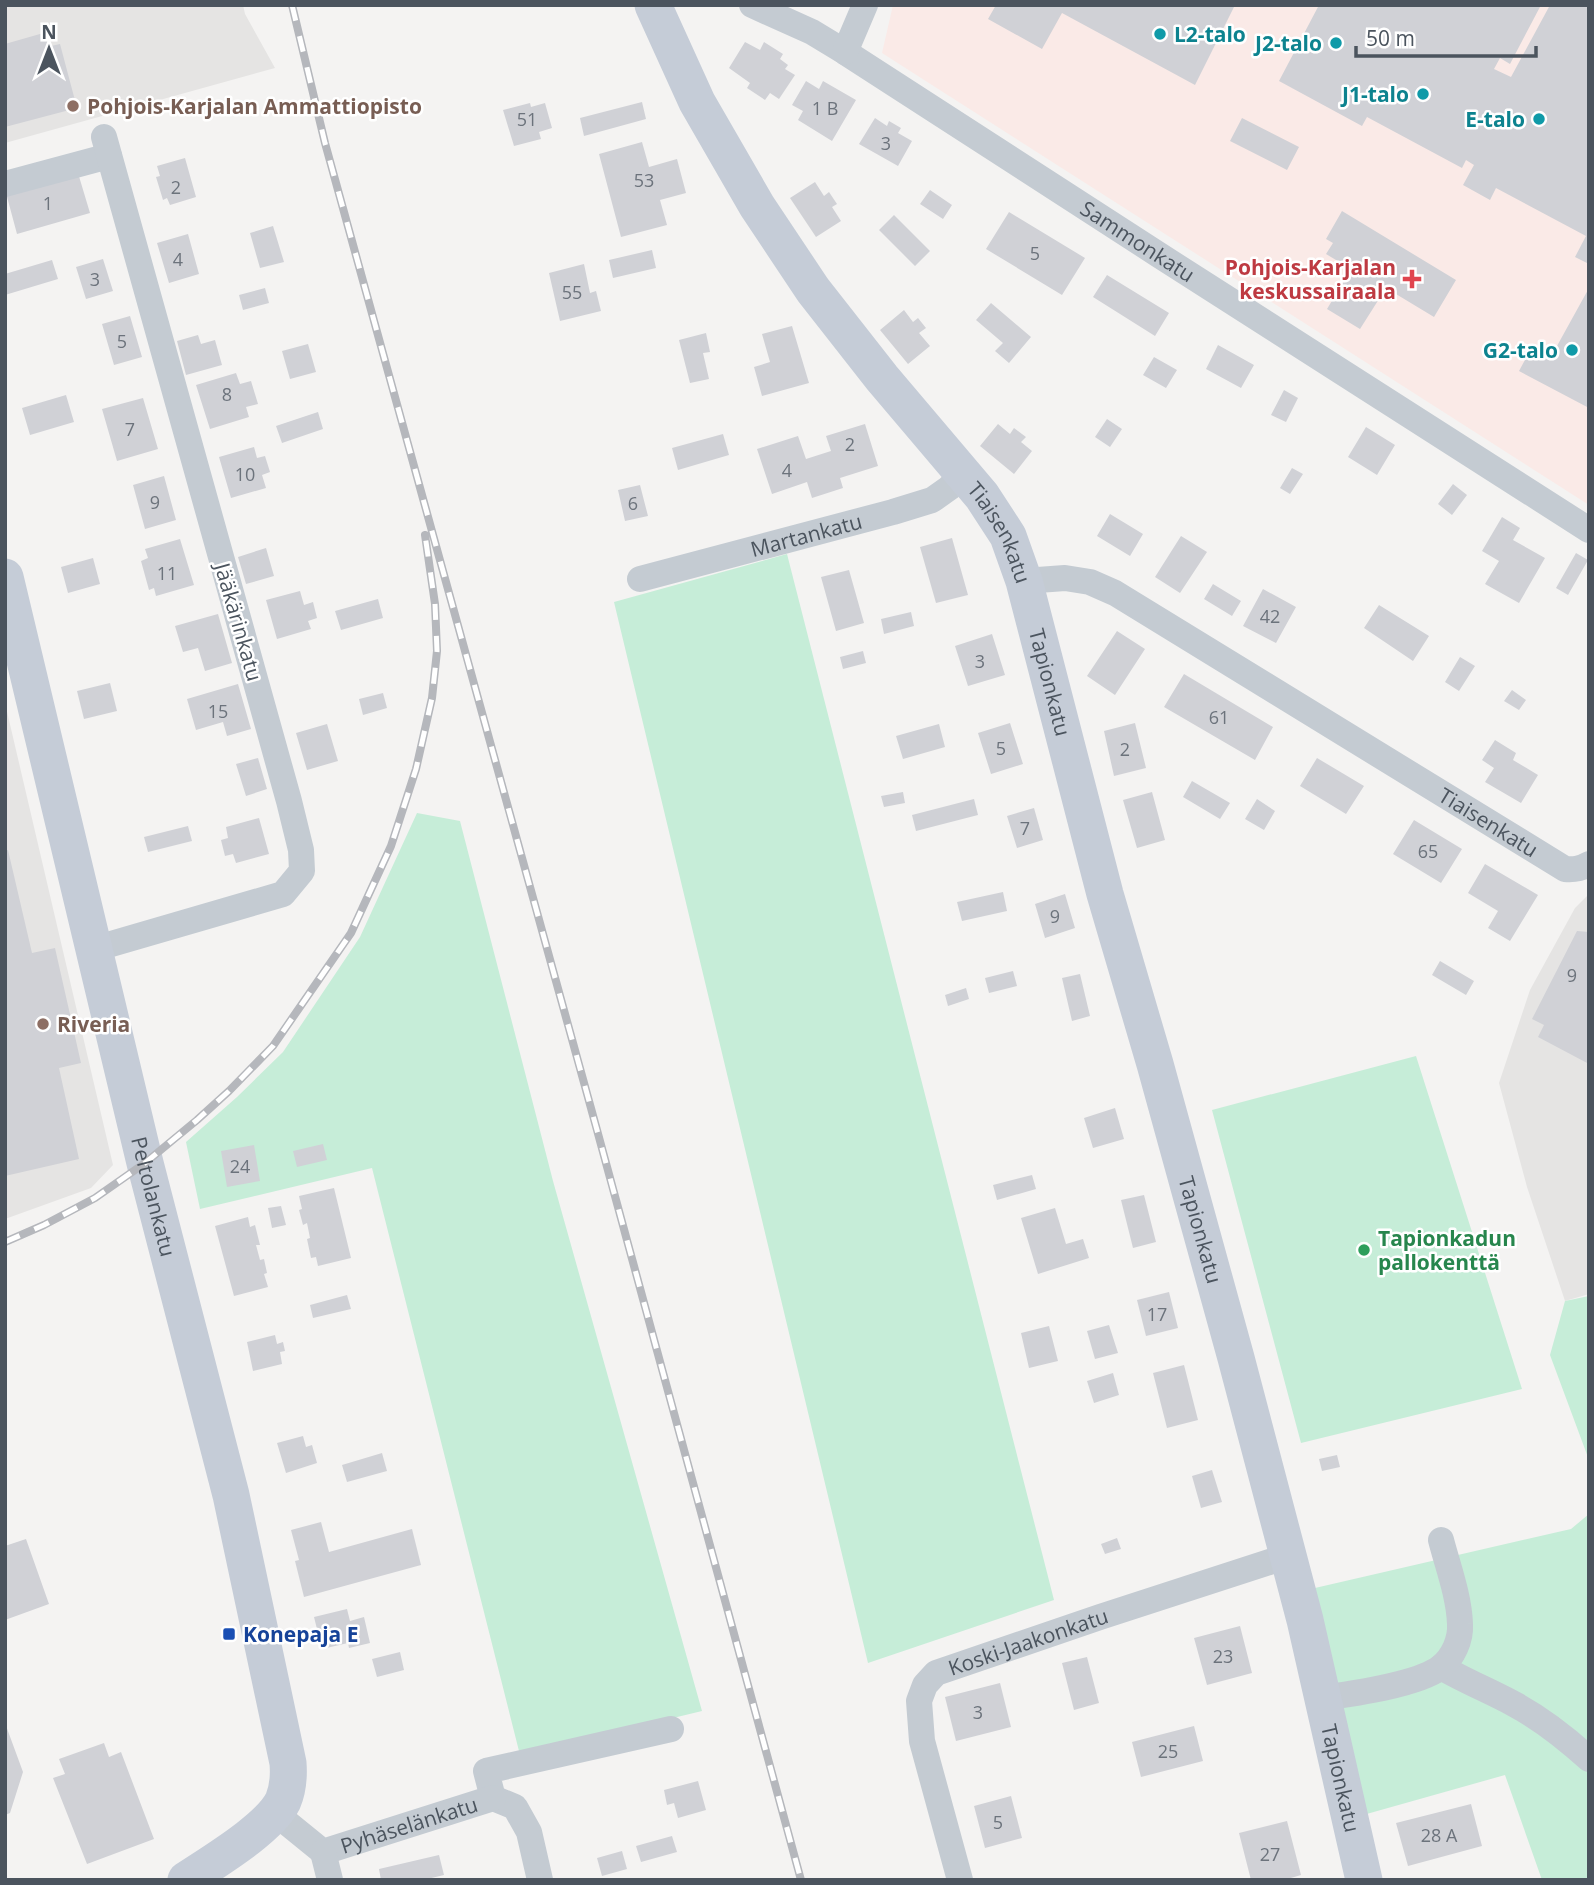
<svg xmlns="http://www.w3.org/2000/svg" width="1594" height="1885" viewBox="0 0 1594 1885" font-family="'Open Sans',sans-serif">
  <rect width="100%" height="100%" fill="#f4f3f2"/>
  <path fill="#e5e4e3" d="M5,5h238l2,9 30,54 -270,75z
    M5,703l108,462 -22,23 -86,31z
    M1589,894v400l-24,7 -38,-114 -28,-104 31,-93 45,-82z"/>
  <path fill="#faeae7" d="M893,5h696v500l-707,-452z"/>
  <path fill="#c6edd8" d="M787,554l267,1046 -186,63 -254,-1061z
    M417,813l43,8 93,360 149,530 -182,44 -148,-587 -172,41 -14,-67 51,-45 46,-45 77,-115z
    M1416,1056l106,333 -221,54 -89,-333z
    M1589,1296v164l-39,-105 15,-54z
    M1589,1514v366h-47l-37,-105 -149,42 -54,-226 269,-62z"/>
  <path fill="#d0d1d6" d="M996,5h239l-40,80 -133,-72 -20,36 -54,-30z
    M1319,5h222l-31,59 -10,-6 -6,11 17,8 39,-72h39v259l-14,-7 11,-21 -90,-48 -6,12 -27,-15 11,-20 -8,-5 -4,8 -95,-51 -5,9 -83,-45z
    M47,32l4,14 9,-2 17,64 -72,19v-83z
    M745,42l15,8 4,-8 19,12 -3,5 8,6 -3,4 10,6 -16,24 -9,-6 -5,7 -18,-12 3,-5 -21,-15z
    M806,81l13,8 4,-8 33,19 -24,41 -34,-21 5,-9 -11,-6z
    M642,102l4,17 -62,17 -4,-18z
    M530,103l1,4 14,-4 7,25 -13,4 2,7 -27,7 -11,-36z
    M875,118l12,8 2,-5 12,7 -3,5 14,8 -14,25 -39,-22z
    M1242,118l57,29 -12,23 -57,-29z
    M642,142l7,25 28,-8 9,34 -26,7 7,25 -46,12 -22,-83z
    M185,158l11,39 -26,8 -3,-7 -4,2 -7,-23 4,-1 -3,-10z
    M78,173l12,40 -73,21 -11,-41z
    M815,182l9,14 5,-4 8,12 -5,3 9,14 -25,16 -26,-39z
    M930,190l22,15 -9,14 -23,-15z
    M1342,211l114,69 -22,37 -48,-29 -26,41 -33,-20 24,-40 -25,-15 7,-11 -7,-4z
    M1009,212l76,46 -23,37 -76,-46z
    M894,215l36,36 -15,15 -36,-36z
    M273,226l11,36 -24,6 -10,-35z
    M188,234l11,40 -30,9 -12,-40z
    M652,250l4,18 -43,10 -4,-18z
    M103,259l10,32 -27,8 -10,-32z
    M52,260l6,19 -53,16v-21z
    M584,264l6,29 6,-2 5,20 -41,10 -11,-48z
    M1107,275l62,38 -14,23 -62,-39z
    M265,288l4,15 -26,7 -4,-15z
    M1589,288v120l-70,-37 14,-26 19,10z
    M991,303l40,34 -22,26 -14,-12 8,-8 -27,-23z
    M904,310l9,12 5,-4 8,10 -7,5 11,13 -22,18 -28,-34z
    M130,316l12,41 -28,8 -12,-41z
    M792,326l17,57 -47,13 -8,-29 16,-5 -8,-28z
    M706,333l4,19 -7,1 6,26 -19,4 -11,-43z
    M198,335l3,9 14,-4 7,25 -36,10 -9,-34z
    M308,344l8,28 -26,7 -8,-28z
    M1218,345l36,20 -13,23 -35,-19z
    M1154,357l23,13 -11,18 -23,-13z
    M236,373l4,11 11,-3 7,23 -12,3 3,10 -39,12 -14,-44z
    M1284,390l14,8 -12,24 -15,-7z
    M66,395l8,27 -44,13 -8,-27z
    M143,398l15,51 -41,12 -15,-52z
    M318,412l5,17 -41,14 -6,-17z
    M1107,419l15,10 -12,18 -15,-10z
    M865,424l13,42 -38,12 3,10 -31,10 -5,-16 -35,12 -15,-45 41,-13 8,23 25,-8 -5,-15z
    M998,424l12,10 4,-6 12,9 -5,5 11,9 -18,23 -34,-28z
    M1366,427l29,18 -18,30 -29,-18z
    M723,434l6,21 -51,15 -6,-22z
    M254,447l3,11 8,-2 5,16 -8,3 4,13 -35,10 -12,-41z
    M1292,468l11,6 -13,20 -10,-6z
    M164,476l12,44 -31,9 -12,-44z
    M1453,484l14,11 -15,20 -14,-11z
    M640,485l8,31 -23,5 -7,-31z
    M1110,514l33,20 -13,22 -33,-20z
    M1502,517l18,11 -7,12 32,18 -26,45 -34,-19 14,-23 -17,-10z
    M1181,536l26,16 -27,41 -25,-16z
    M952,538l16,57 -32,8 -16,-56z
    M180,539l14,46 -38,11 -2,-8 -5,2 -8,-29 7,-3 -3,-9z
    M266,548l8,28 -28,8 -8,-27z
    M1576,553l12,7 -20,35 -12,-7z
    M93,558l7,26 -32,9 -7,-26z
    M849,570l15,53 -28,8 -15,-54z
    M1213,584l28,17 -9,15 -28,-17z
    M1263,589l33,18 -20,36 -33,-17z
    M300,591l4,14 9,-3 4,16 -9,3 3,8 -34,10 -11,-39z
    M378,599l5,19 -42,12 -6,-19z
    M1379,605l50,31 -16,25 -49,-33z
    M911,612l3,14 -30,8 -3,-15z
    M218,614l14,49 -27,8 -7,-23 -15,4 -8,-26z
    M1117,631l28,18 -30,46 -28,-19z
    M992,634l13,41 -37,11 -13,-40z
    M863,651l3,12 -23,6 -3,-12z
    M1460,657l15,9 -16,25 -14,-9z
    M1184,674l89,53 -18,33 -91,-53z
    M110,683l7,28 -33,8 -7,-28z
    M238,684l13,45 -24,7 -4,-14 -27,8 -9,-31z
    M1512,690l14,10 -7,10 -15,-9z
    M383,693l4,15 -24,7 -4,-16z
    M1010,723l13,41 -32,10 -13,-41z
    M1135,723l11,45 -32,8 -10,-45z
    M327,724l11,37 -31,9 -11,-37z
    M939,724l6,23 -42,12 -7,-23z
    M1495,740l21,13 -3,7 25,15 -17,28 -36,-21 9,-14 -12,-8z
    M258,758l9,31 -21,7 -10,-32z
    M1317,758l47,28 -18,28 -46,-28z
    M1192,781l38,22 -10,16 -37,-22z
    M903,792l2,11 -21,4 -3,-11z
    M1152,792l13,48 -28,8 -14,-48z
    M974,799l4,16 -62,16 -4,-16z
    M1257,799l18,12 -11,19 -19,-11z
    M1034,808l9,32 -26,8 -10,-32z
    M259,818l10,36 -33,9 -3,-9 -8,2 -4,-16 7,-2 -2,-11z
    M1414,820l48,29 -21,34 -48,-29z
    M188,826l4,15 -44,11 -4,-15z
    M8,850l24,103 23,-5 26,115 -22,5 20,91 -74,17v-325z
    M1485,864l53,31 -28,46 -22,-13 10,-17 -30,-18z
    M1003,892l4,19 -45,10 -5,-19z
    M1065,894l10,34 -30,10 -10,-34z
    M1577,931l12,1v132l-51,-27 6,-12 -12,-6z
    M1440,961l34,20 -8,14 -34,-20z
    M1013,971l4,15 -28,7 -4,-15z
    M1080,974l10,42 -18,5 -10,-43z
    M966,988l3,11 -21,7 -3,-11z
    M1115,1108l9,31 -31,9 -9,-30z
    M323,1144l4,16 -30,7 -4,-16z
    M254,1145l6,36 -33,6 -6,-36z
    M1032,1175l4,14 -39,11 -4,-15z
    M334,1188l17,70 -33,8 -2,-9 -5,1 -4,-19 3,-1 -3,-15 -4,2 -4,-15 3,-1 -3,-13z
    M1144,1195l12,47 -23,6 -12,-48z
    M281,1206l5,19 -14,3 -4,-20z
    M1055,1208l11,36 17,-5 6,19 -51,16 -17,-56z
    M248,1217l2,10 5,-2 5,20h-4l4,15 4,-1 3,14 -3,1 4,13 -34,9 -19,-70z
    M1169,1292l9,36 -32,8 -9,-36z
    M347,1295l4,14 -38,9 -3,-13z
    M1109,1325l9,28 -23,6 -8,-28z
    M1049,1326l9,35 -29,7 -8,-35z
    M275,1335l2,9 6,-2 2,9 -5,1 2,12 -29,7 -6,-29z
    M1184,1365l14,55 -31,8 -14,-55z
    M1113,1373l6,22 -25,8 -7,-22z
    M303,1436l3,11 6,-2 5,18 -31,10 -9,-30z
    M382,1453l5,18 -40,11 -5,-17z
    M1337,1455l3,12 -18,4 -3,-12z
    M1212,1470l10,32 -21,6 -9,-32z
    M321,1522l8,30 83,-23 9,36 -117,32 -9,-36 4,-1 -8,-30z
    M1117,1538l4,11 -16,5 -4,-10z
    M26,1539l23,65 -44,16v-74z
    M347,1609l3,12 14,-4 6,26 -21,5 -1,-5 -26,6 -8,-32z
    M1240,1626l12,47 -45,12 -13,-47z
    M400,1652l4,18 -27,7 -5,-18z
    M1087,1657l12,46 -25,7 -12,-47z
    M1000,1683l11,44 -55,14 -11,-44z
    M5,1723l18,49 -13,41 -5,2z
    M1194,1726l9,35 -62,16 -9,-35z
    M104,1743l5,14 12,-5 33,87 -67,25 -34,-86 12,-4 -6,-15z
    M698,1781l8,29 -28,8 -4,-15 -7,2 -3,-15z
    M1011,1796l11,42 -37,10 -11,-42z
    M1471,1804l11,42 -74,20 -12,-43z
    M1287,1821l14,54 -17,5h-33l-12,-47z
    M672,1836l5,16 -36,10 -5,-16z
    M622,1851l5,18 -25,7 -5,-18z
    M439,1855l5,20 -21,5h-42l-2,-11z"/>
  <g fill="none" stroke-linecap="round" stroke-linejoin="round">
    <g stroke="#c4cbd2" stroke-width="26">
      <path id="s1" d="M752,5l60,27 33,20 314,203 430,275"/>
      <path d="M845,52l20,-47"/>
      <path d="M5,184l104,-28"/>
      <path id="s2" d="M640,579l253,-67 39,-12 17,-12 14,-14"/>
      <path id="s3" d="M1024,581l41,-3 25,4 25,11 450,276c9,1 15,0 24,-5"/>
      <path d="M94,949l189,-55 19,-23 -1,-21 -12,-49 -185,-664"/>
      <path d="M1441,1667c24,14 49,24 73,37 28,15 52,34 75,55"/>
      <path d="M1322,1698c29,-4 96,-13 119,-31 12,-10 20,-27 19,-43 -1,-28 -12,-57 -19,-84"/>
      <path d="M493,1798l-7,-27 185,-42"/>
      <path d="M493,1798l22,9 14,25 11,48"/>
      <path id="s4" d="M275,1813l48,39 170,-54"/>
      <path d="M323,1852l7,28"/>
      <path id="s5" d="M960,1880l-38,-139 -3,-40 6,-16 11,-12 164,-56 188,-61"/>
    </g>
    <g stroke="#c5ccd7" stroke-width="37">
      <path id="s6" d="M653,5l44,97 60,104 56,84 69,88 100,118 26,40 16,45 81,313 50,170 81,294 69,262 59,260"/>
      <path id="s7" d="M5,577l140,586 86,332 57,268c1,13 0,26 -5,38 -14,28 -70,61 -97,79"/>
    </g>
    <g stroke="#b5b7bc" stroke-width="8">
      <path id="rail" d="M292,5l33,138 272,987 204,750
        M5,1242l39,-17 51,-27 50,-35 52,-43 32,-29 44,-45 78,-113 40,-87 25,-77 16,-71 5,-47 -2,-47 -10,-69"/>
    </g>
    <use href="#rail" stroke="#fff" stroke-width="5" stroke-dasharray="16" stroke-linecap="butt"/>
  </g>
  <g fill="#0f9aa8" stroke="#fff" stroke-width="2.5">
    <circle cx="1160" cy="34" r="7"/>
    <circle cx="1336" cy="43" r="7"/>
    <circle cx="1423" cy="94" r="7"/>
    <circle cx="1539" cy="119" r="7"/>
    <circle cx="1572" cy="350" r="7"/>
  </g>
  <g fill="#8d6e63" stroke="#fff" stroke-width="2.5">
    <circle cx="73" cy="106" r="7"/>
    <circle cx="43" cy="1024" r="7"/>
  </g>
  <path fill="#e0444e" stroke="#fff" stroke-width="2.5" d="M1408.5 268.5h7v7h7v7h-7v7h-7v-7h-7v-7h7z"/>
  <circle fill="#2e9e5b" stroke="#fff" stroke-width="2.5" cx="1364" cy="1250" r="7"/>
  <rect fill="#1a4fb4" stroke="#fff" stroke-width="2.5" x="222" y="1627" width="14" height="14" rx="3.5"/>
  <g text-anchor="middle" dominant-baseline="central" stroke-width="5" stroke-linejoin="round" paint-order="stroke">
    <g font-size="18" fill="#6c737c">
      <text x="825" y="108">1 B</text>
      <text x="527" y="119">51</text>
      <text x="886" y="143">3</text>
      <text x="644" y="180">53</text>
      <text x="176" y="187">2</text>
      <text x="48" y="203">1</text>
      <text x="1035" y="253">5</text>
      <text x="178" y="259">4</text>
      <text x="95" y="279">3</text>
      <text x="572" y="292">55</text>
      <text x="122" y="341">5</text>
      <text x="227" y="394">8</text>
      <text x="130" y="429">7</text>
      <text x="850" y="444">2</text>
      <text x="787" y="470">4</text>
      <text x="245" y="474">10</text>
      <text x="155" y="502">9</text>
      <text x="633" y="503">6</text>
      <text x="167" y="573">11</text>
      <text x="1270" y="616">42</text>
      <text x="980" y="661">3</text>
      <text x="218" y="711">15</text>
      <text x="1219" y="717">61</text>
      <text x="1001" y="748">5</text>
      <text x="1125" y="749">2</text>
      <text x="1025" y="828">7</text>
      <text x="1428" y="851">65</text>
      <text x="1055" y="916">9</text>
      <text x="1572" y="975">9</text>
      <text x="240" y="1166">24</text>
      <text x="1157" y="1314">17</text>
      <text x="1223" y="1656">23</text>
      <text x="978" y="1712">3</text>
      <text x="1168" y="1751">25</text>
      <text x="998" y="1822">5</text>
      <text x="1439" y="1835">28 A</text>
      <text x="1270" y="1854">27</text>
    </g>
    <g font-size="21" font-weight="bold" fill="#0d838f" stroke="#fff" text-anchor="end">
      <text x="1174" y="34" text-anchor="start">L2-talo</text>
      <text x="1322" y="43">J2-talo</text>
      <text x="1409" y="94">J1-talo</text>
      <text x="1525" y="119">E-talo</text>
      <text x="1558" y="350">G2-talo</text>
    </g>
    <g font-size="21" font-weight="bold" fill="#785e54" stroke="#fff" text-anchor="start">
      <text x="87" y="106">Pohjois-Karjalan Ammattiopisto</text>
      <text x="57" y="1024">Riveria</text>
    </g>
    <g font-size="21" fill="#4b545e" stroke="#fff">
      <text stroke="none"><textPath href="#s1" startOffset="453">Sammonkatu</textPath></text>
      <text stroke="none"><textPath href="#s6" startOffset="635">Tiaisenkatu</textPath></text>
      <text stroke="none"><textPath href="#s2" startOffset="172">Martankatu</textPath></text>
      <text transform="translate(239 622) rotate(74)">Jääkärinkatu</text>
      <text stroke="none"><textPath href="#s6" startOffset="794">Tapionkatu</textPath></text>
      <text stroke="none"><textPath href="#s3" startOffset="532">Tiaisenkatu</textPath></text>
      <text stroke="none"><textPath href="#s7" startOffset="637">Peltolankatu</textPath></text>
      <text stroke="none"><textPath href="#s6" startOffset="1362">Tapionkatu</textPath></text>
      <text stroke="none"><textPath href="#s5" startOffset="315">Koski-Jaakonkatu</textPath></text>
      <text stroke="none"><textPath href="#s6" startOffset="1928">Tapionkatu</textPath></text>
      <text stroke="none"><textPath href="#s4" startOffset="152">Pyhäselänkatu</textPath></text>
    </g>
    <g font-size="21" font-weight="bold" fill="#be3a42" stroke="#fff" text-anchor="end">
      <text x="1396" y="267">Pohjois-Karjalan<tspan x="1396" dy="24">keskussairaala</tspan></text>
    </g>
    <g font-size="21" font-weight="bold" fill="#27864d" stroke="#fff" text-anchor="start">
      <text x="1378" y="1238">Tapionkadun<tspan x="1378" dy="24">pallokenttä</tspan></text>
    </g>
    <g font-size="21" font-weight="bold" fill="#164399" stroke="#fff" text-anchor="start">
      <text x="243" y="1634">Konepaja E</text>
    </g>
  </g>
  <rect width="1594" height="1885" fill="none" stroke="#4b545e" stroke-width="14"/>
  <g transform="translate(49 49)" stroke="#ffffff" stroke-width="5" paint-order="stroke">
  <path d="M0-5L12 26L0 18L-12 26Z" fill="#4b545e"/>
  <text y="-10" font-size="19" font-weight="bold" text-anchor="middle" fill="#4b545e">N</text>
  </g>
  <path d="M1356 46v10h180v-10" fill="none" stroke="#4b545e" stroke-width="3.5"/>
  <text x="1366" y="46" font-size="21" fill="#4b545e" stroke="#ffffff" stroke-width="5" paint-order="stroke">50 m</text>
</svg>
